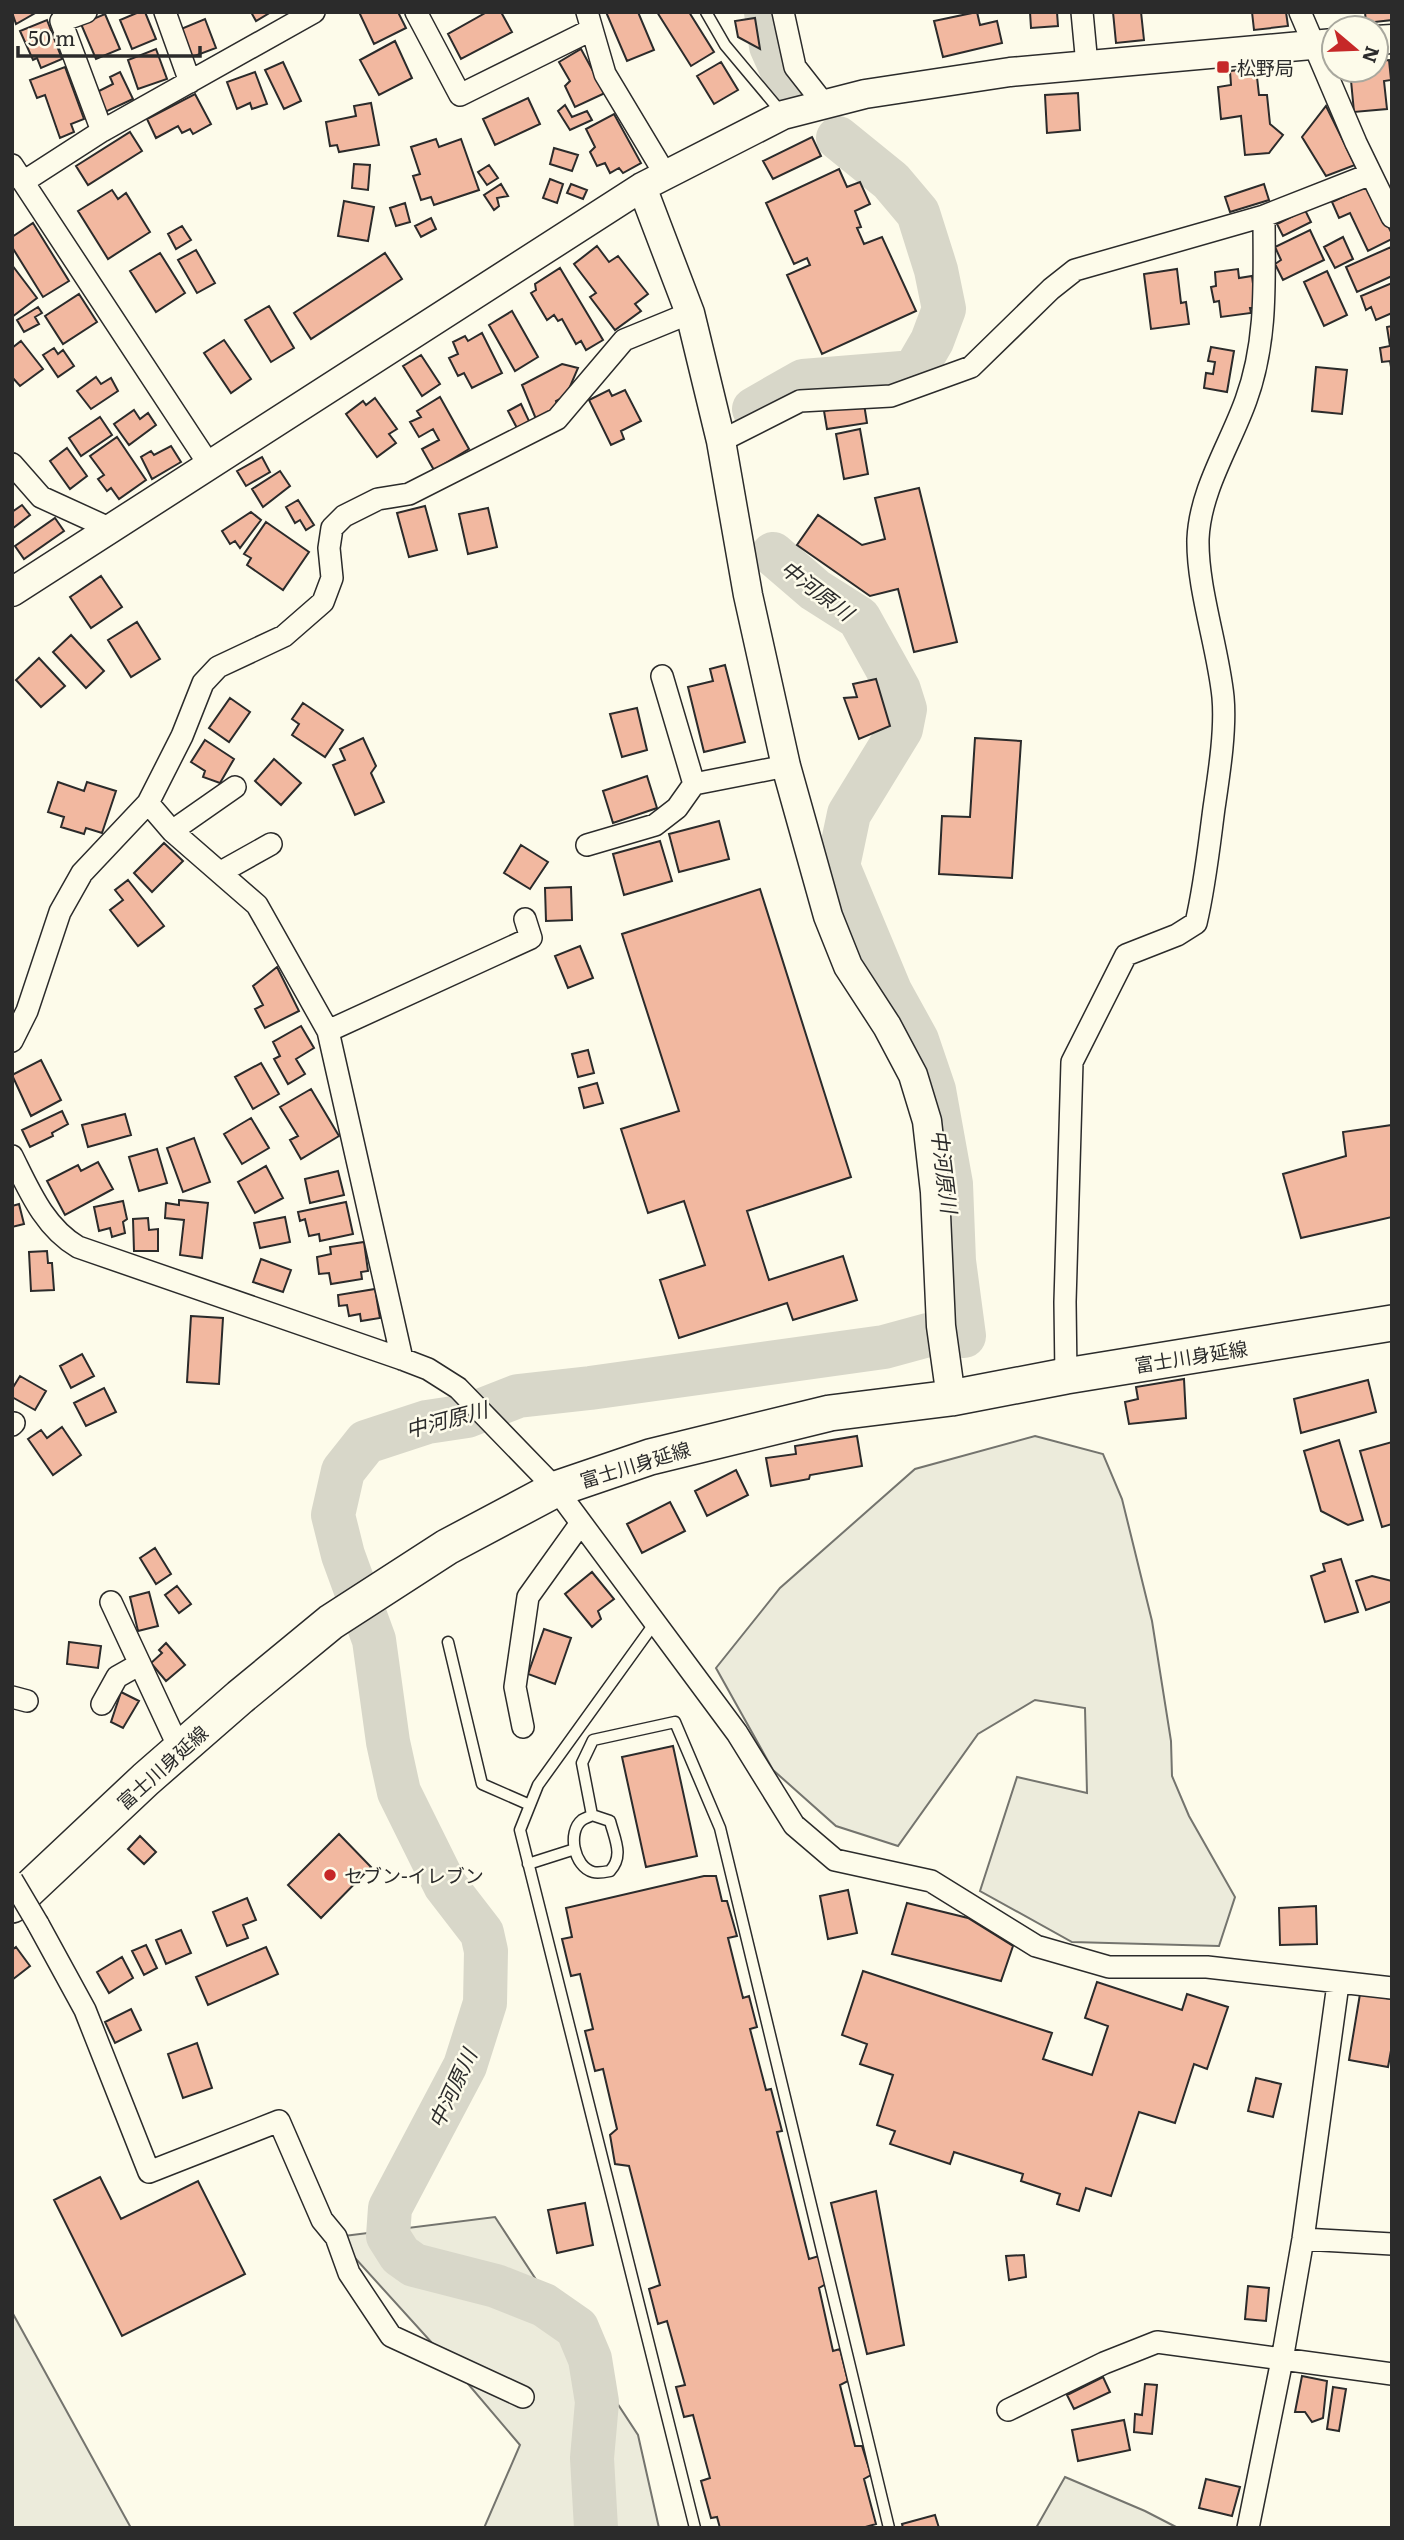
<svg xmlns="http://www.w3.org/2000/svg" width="1404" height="2540" viewBox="0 0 1404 2540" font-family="Literata,'Noto Sans JP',serif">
  <rect width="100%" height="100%" fill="#fdfbea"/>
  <path fill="#ecebdb" stroke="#74746e" stroke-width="2" d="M1035,1436l68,18 19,45 30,122 19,120 1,35 17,40 46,81 -16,49 -147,-4 -92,-51 37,-114 70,16 -2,-85 -50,-8 -57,34 -80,112 -62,-20 -63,-56 -57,-102 64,-80 135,-119z
    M495,2217l143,218 21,93h-175l36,-83 -68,-80 -116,-128z
    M12,2312l119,216h-119z
    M1065,2477l80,34 33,17h-142z"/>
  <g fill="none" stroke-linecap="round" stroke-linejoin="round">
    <path stroke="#d8d7c9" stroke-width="44" d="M766,12l5,34 16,36
      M754,409l49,-28 111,-9 18,-31 12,-32 -8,-39 -18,-57 -27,-32 -53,-43
      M596,2528l-4,-70 5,-56 -7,-43 -13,-31 -33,-23 -48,-19 -82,-21 -14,-10 -12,-19 2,-28 75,-142 20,-63 1,-52 -4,-18 -37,-48 -46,-93 -11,-50 -14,-102 -31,-85 -10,-40 10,-44 23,-29 61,-20 40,-6 51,-20 72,-8 294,-41 44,-12 36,1 -10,-75 -3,-77 -17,-94 -17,-50 -27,-49 -52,-125 11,-52 52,-85 4,-20 -6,-19 -40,-72 -44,-28 -42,-36"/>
  </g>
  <path fill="#f2b8a0" stroke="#2b2b2b" stroke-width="2" d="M12,12h25l-21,12z
    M139,12h6l11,27 -24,10 -12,-29z
    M251,12h20l-15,9z
    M359,12h39l8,16 -32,16z
    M487,12h14l11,20 -51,27 -13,-25z
    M606,12h32l16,38 -27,11z
    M657,12h32l25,40 -23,14z
    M977,12l3,13 17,-4 5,22 -59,14 -9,-36z
    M1030,12h27l1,14 -27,2z
    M1113,12h28l3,28 -28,3z
    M1252,12h34l2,14 -34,4z
    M1365,12h27v8l-26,3z
    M105,14l15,35 -24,10 -15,-35z
    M755,18l5,31 -22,-12 -3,-16z
    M205,19l11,29 -24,9 -11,-28z
    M47,20l15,39 -21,9 -4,-10 -4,2 -13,-29z
    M395,41l17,37 -33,17 -19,-35z
    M156,49l11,30 -29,10 -10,-29z
    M581,49l24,44 -30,14 -10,-21 5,-5 -11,-19z
    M1389,60l2,20 -7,1 3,28 -33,3 -4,-42h26v-9z
    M283,62l18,39 -17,8 -19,-39z
    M721,62l17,28 -24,14 -17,-28z
    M65,67l19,52 -13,5 3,8 -14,6 -15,-43 -8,3 -7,-18z
    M1256,68l3,27h8l3,29 13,11 -14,18 -24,2 -4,-39 -20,3 -3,-32 13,-2 -1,-14z
    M120,72l13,27 -28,13 -10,-19 18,-9 -3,-7z
    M255,72l12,32 -15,5 -2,-6 -13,6 -10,-27z
    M1078,93l2,37 -33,3 -2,-38z
    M195,94l16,30 -18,10 -3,-5 -8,4 -4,-7 -22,12 -9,-19z
    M528,98l12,26 -45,21 -12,-26z
    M371,103l8,42 -40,7 -2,-7 -7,1 -4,-24 30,-6 -2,-10z
    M565,105l7,12 15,-6 5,9 -22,10 -12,-19z
    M1326,106l29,59 -29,11 -24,-39z
    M614,114l27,49 -18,10 -4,-5 -9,5 -5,-10 -8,3 -7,-14 5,-5 -9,-18z
    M130,132l12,19 -54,34 -12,-19z
    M812,137l9,19 -48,23 -10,-18z
    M436,139l3,8 22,-8 18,51 -45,15 -3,-8 -10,3 -8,-24 7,-2 -9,-27z
    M554,148l24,7 -6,16 -22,-7z
    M354,164l16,1 -2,25 -16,-2z
    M489,165l9,13 -11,7 -9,-13z
    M839,169l8,18 13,-5 10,22 -15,7 6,16 -4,1 7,16 18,-7 34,74 -94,43 -35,-79 23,-10 -3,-7 -13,6 -28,-61z
    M550,179l13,5 -6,19 -14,-5z
    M501,184l7,12 -11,2 2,8 -5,4 -10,-15z
    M571,184l16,6 -4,9 -16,-6z
    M1264,184l5,16 -39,12 -5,-15z
    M1368,185l24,49v5l-24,12 -18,-38 -11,5 -7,-16z
    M112,190l6,9 8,-6 24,39 -42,27 -30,-48z
    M344,201l30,6 -6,34 -30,-5z
    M405,203l5,19 -14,4 -6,-18z
    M1305,210l6,12 -28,14 -6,-12z
    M431,218l5,11 -15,8 -6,-11z
    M33,223l36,58 -26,16 -31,-50v-10z
    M182,226l9,14 -15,9 -8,-15z
    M1310,230l14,30 -41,20 -8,-16 6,-4 -6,-13z
    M1343,237l10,22 -18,9 -11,-21z
    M597,246l12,16 9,-6 30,38 -13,10 6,7 -26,19 -25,-33 6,-4 -22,-29z
    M1391,247l1,29 -35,16 -11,-25z
    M196,250l19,33 -18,10 -19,-33z
    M160,253l25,40 -29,19 -26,-41z
    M385,253l17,26 -91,60 -17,-26z
    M12,265l25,33 -25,19z
    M560,268l43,72 -17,10 -5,-9 -5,3 -14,-25 -4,2 -4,-6 -7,5 -16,-27 5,-3 -1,-6z
    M1177,269l4,34 5,-1 3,22 -38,5 -7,-55z
    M1238,269l1,9 13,-2 4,32h-6l1,5 -30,4 -2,-16 -5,1 -3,-15 5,-1 -1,-14z
    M1327,271l20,44 -23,11 -20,-44z
    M1392,283v30l-16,7 -5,-13 -5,3 -5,-14z
    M79,294l18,28 -34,22 -18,-28z
    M269,306l25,42 -23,14 -26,-42z
    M38,307l4,6 -7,4 4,7 -15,8 -7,-12z
    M512,311l26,46 -23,14 -26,-46z
    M1392,326v47l-2,-12 -8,1 -2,-14 10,-2 -3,-19z
    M482,333l20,40 -30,15 -8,-15 -6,3 -9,-18 9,-4 -5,-12 12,-6 3,5z
    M224,340l27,39 -20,14 -27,-40z
    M21,341l22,28 -23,17 -8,-9v-29z
    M1211,347l23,4 -7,41 -23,-4 2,-15 7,1 2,-12 -7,-1z
    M54,348l4,6 5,-4 11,16 -16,11 -15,-22z
    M421,355l19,29 -18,12 -19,-30z
    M562,364l16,4 -12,28 -10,5 2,7 -22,11 -14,-34z
    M1316,367l31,3 -5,44 -30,-3z
    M96,377l5,7 10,-6 7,13 -27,18 -14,-18z
    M609,390l3,6 13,-6 16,31 -20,10 3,8 -13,6 -22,-45z
    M440,397l29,52 -35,21 -12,-21 17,-9 -6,-11 -14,8 -9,-15 11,-5 -4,-6z
    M375,398l22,31 -8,5 7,9 -19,14 -31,-43 17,-13 3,4z
    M521,404l8,17 -12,7 -9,-17z
    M864,404l3,19 -40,6 -3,-18z
    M134,410l6,9 8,-6 8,12 -27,20 -15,-21z
    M100,417l12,18 -31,21 -12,-18z
    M860,429l8,45 -24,5 -8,-45z
    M117,437l29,43 -27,19 -8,-11 -4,3 -9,-12 6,-4 -14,-19z
    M171,446l10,16 -29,17 -11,-22 10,-6 3,4z
    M67,448l20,28 -17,13 -20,-28z
    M262,457l8,15 -24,14 -9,-15z
    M280,471l10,15 -27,21 -11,-18z
    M919,488l38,154 -43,10 -16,-63 -28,7 -73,-51 21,-30 44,30 23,-6 -10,-41z
    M298,500l16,25 -8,5 -6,-10 -5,3 -9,-16z
    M22,505l8,10 -18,14v-17z
    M425,506l12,44 -28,7 -12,-44z
    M488,508l9,39 -29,7 -9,-40z
    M251,512l10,8 -21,28 -5,-7 -5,3 -8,-13z
    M55,518l9,13 -40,28 -9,-13z
    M266,522l43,30 -26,38 -36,-25 4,-7 -7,-4z
    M101,576l21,31 -31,21 -21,-31z
    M137,622l23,37 -29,18 -23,-37z
    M71,635l33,36 -18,17 -33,-36z
    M39,658l26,28 -24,21 -25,-27z
    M725,665l20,77 -41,10 -16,-65 25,-6 -3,-12z
    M876,679l14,47 -31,13 -15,-41 13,-1 -4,-13z
    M230,698l20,14 -21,30 -20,-14z
    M303,703l40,27 -18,27 -33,-22 7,-11 -7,-5z
    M637,708l10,42 -25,7 -12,-43z
    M363,738l13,28 -5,7 13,29 -29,13 -22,-50 12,-5 -5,-11z
    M975,738l46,3 -9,137 -73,-4 3,-58 28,1z
    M205,740l29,19 -14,24 -17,-6 2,-6 -14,-9z
    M274,759l27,24 -20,22 -26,-24z
    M647,776l10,32 -44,15 -10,-32z
    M58,782l26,9 3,-9 29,9 -14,42 -16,-5 -2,6 -23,-7 3,-10 -16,-5z
    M719,821l10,38 -50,13 -10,-38z
    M660,841l12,40 -48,14 -11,-41z
    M164,843l19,18 -31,31 -18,-19z
    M521,845l27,17 -18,27 -26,-16z
    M128,880l36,46 -26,20 -28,-36 13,-10 -8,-10z
    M571,887l1,33 -26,1 -1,-33z
    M760,889l91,288 -104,34 22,69 74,-24 14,44 -64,20 -6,-17 -108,35 -19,-58 45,-15 -21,-64 -36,12 -27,-84 58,-18 -57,-177z
    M580,946l13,32 -25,10 -13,-32z
    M277,967l22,44 -34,17 -10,-19 8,-4 -10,-19z
    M301,1026l13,22 -18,11 9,15 -17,10 -14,-25 6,-3 -7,-14z
    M588,1050l6,23 -16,4 -6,-23z
    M41,1060l20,40 -30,16 -19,-41z
    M261,1063l18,31 -26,15 -18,-32z
    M597,1083l6,20 -19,5 -5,-20z
    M311,1089l28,47 -38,23 -11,-19 8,-4 -18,-29z
    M62,1111l6,13 -16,9 1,3 -23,11 -8,-17z
    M125,1114l6,21 -43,12 -6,-22z
    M251,1118l18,30 -27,16 -18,-30z
    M1392,1125v92l-91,21 -18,-64 63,-18 -3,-24z
    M194,1138l16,44 -27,10 -16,-44z
    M157,1149l10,34 -28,8 -10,-34z
    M98,1162l15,27 -48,26 -18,-34 31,-16 3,6z
    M266,1166l17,32 -28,15 -17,-31z
    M338,1171l6,24 -34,8 -5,-24z
    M179,1200l29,3 -6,55 -22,-3 4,-35 -19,-2 1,-15 13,2z
    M123,1201l4,18 -4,3 2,11 -13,4 -2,-9 -11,3 -5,-24z
    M346,1202l7,32 -33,7 -1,-7 -10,2 -4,-17 -5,2 -2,-9z
    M19,1204l5,20 -12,3v-21z
    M285,1217l5,25 -30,6 -6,-25z
    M148,1218l1,12 9,-1v22h-24l-1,-32z
    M364,1242l4,29 -7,1 1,7 -31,5 -2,-11 -10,1 -2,-17 14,-3 -1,-7z
    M47,1251l1,12h4l2,27 -23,1 -2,-39z
    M261,1259l30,11 -8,22 -30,-10z
    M375,1289l5,29 -19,3 -1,-7 -11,2 -2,-11 -8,1 -1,-11z
    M191,1316l32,2 -4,66 -32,-2z
    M82,1354l12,22 -23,12 -11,-22z
    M20,1376l26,15 -11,19 -23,-13v-8z
    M1184,1379l2,39 -57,6 -4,-22 13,-3 -2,-12z
    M1368,1380l8,32 -75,21 -7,-34z
    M104,1388l12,24 -30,14 -12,-23z
    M62,1427l19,28 -28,20 -25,-36 13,-9 6,8z
    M857,1436l5,30 -52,9 -1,4 -38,7 -5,-28 30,-4 -1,-8z
    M1339,1440l24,80 -15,5 -27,-14 -17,-60z
    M1392,1442v82l-10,3 -22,-76z
    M736,1470l12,25 -41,21 -12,-25z
    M670,1502l15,29 -43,22 -15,-29z
    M155,1548l16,26 -15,10 -16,-26z
    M1341,1559l17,53 -33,10 -14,-46 14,-5 -2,-7z
    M592,1572l22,27 -16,12 3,8 -9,8 -27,-33z
    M1372,1576l20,5v20l-26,9 -10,-29z
    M177,1586l14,18 -12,9 -14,-18z
    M149,1592l9,34 -20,5 -8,-34z
    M544,1629l27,9 -16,46 -27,-10z
    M69,1642l32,4 -3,22 -31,-4z
    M166,1643l19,22 -19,16 -15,-18 11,-10 -3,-3z
    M121,1692l18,9 -16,27 -12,-6z
    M673,1746l24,110 -51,11 -24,-110z
    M339,1834l32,33 -50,51 -33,-33z
    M140,1836l16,16 -12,12 -16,-15z
    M704,1876h12l6,25h5l10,35 -9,2 15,60 6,-2 8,31 -7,2 16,61 5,-1 11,42 -5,1 32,127 10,-3 7,28 -7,4 14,63 7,-2 8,32 -8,4 15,61h7l9,29 -7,4 12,45 -14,4h-142l-3,-11 -6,1 -10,-37 9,-3 -17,-63 -9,2 -8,-30 9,-2 -18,-64 -9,3 -9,-35 11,-4 -31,-119 -14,-2 -5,-29 7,-6 -14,-60 -8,2 -10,-40 8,-2 -13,-55 -9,2 -9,-37 10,-2 -6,-29z
    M848,1890l9,43 -29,6 -8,-43z
    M247,1898l9,22 -13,5 5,13 -21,8 -14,-34z
    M907,1903l61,15 45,28 -12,35 -109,-27z
    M1316,1906l1,38 -37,1 -1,-37z
    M181,1930l10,23 -25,11 -10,-24z
    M146,1945l11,23 -13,7 -12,-24z
    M16,1947l14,19 -18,14v-30z
    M266,1947l12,27 -70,31 -12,-28z
    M122,1957l11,21 -24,15 -12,-21z
    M863,1971l189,62 -9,26 49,16 16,-49 -23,-8 12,-36 85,28 5,-16 41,13 -21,62 -13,-5 -19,59 -36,-11 -28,84 -25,-8 -7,23 -22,-7 3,-10 -39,-13 2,-7 -69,-22 -4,12 -60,-20 5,-13 -18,-6 16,-50 -33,-11 7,-20 -25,-9z
    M1360,1994l32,5v46l-4,22 -39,-7z
    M131,2009l10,21 -26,13 -10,-21z
    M197,2043l15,45 -29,10 -15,-44z
    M1256,2078l25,6 -8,33 -25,-6z
    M100,2177l21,42 77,-38 47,93 -123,62 -68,-136z
    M876,2191l28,154 -37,9 -36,-151z
    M585,2203l8,42 -36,8 -9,-43z
    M1024,2255l2,22 -17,3 -3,-24z
    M1248,2286l21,2 -3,33 -21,-2z
    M1302,2376l25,5 -4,37 -11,4 -7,-10h-10z
    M1103,2377l7,15 -36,17 -7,-14z
    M1145,2384l12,1 -5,49 -18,-2 1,-18 7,1z
    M1333,2387l13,2 -7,42 -12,-2z
    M1124,2420l6,30 -52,11 -6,-31z
    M1206,2479l34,8 -8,29 -33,-8z
    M935,2515l4,13h-36l-1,-4z"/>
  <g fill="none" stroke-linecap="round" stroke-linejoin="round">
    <g stroke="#2b2b2b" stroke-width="13">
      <path id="service" d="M706,12l19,33 57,68
        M654,1624l-116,161 -18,45 175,698
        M448,1642l34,142 48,21
        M592,1815l-10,-52 11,-23 82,-18 45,106 169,700
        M592,1815l18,6c5,19 14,35 0,50 -5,1 -13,2 -17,1 -19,-5 -26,-40 -11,-52 3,-2 7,-3 10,-5z
        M528,1864l47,-15"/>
    </g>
    <g stroke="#2b2b2b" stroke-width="24">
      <path id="minor" d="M86,12l-25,9 41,110
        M165,12l25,70
        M416,12l44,83 131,-65
        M587,12l18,62 60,100
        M783,12l12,55 29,37
        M1082,12l5,53
        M1300,12l56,131 36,74
        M12,165l198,301
        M23,182l79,-51 212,-119
        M721,441l79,-40 91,-5 80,-29 80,-78 24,-19 189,-54 107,-42
        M12,464l29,33 70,32
        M662,676l32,108
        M148,803l24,28 85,74 71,126 74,328
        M172,831l63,-44
        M587,845l68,-20 22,-17 17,-24 92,-18
        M221,872l50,-28
        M328,1031l203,-93 -6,-19
        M12,1041l15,-30 33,-99 22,-39 66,-70 34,-67 21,-53 15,-16 66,-31 39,-34 9,-24 -3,-30 3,-20 12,-12 34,-17 31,-5 148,-75 67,-79 66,-27
        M12,1156c17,34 32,71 66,91l324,112 26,10 30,19 98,101 181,244 57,92 41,35 96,21 105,65 73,21h98l185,21
        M1066,1376l-1,-74 7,-240 54,-107 51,-20 19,-12c9,-38 13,-77 18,-115 5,-34 12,-78 9,-111 -5,-50 -26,-109 -25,-158 2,-49 32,-94 48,-139 22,-60 18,-122 18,-184
        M12,1425l2,-2
        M111,1602l69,148
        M12,1697l15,4
        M102,1704l15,-27 23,-13
        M523,1727l-8,-40 13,-90 53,-74
        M38,1924l47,86 64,162 130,-51 43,99 14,17 13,36 42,63 132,61
        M1303,2239l89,5
        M1008,2410l96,-47 53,-21 235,32
        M1248,2528l34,-168 21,-121 35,-255"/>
    </g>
    <g stroke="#2b2b2b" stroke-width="31">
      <path id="tertiary" d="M1376,40l16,-1
        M642,187l48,126 31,128 27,154 38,171 42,150 20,50 39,60 26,49 14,46 8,71 6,134 10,72
        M12,592l630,-405 141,-72 82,-21 145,-22 324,-29"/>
    </g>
    <g stroke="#2b2b2b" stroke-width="38">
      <path id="primary" d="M12,1905l134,-126 94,-82 91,-75 116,-75 109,-58 94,-32 180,-44 121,-15 115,-22 326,-53"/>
    </g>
    <use href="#service" stroke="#fdfbea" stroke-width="10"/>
    <use href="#minor" stroke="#fdfbea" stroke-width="21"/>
    <use href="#tertiary" stroke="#fdfbea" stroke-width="28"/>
    <use href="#primary" stroke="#fdfbea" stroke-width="35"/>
    <g stroke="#2b2b2b" stroke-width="24" stroke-linecap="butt">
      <path id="minor-bridge" d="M12,1880l26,44"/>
    </g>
    <use href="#minor-bridge" stroke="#fdfbea" stroke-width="21"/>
  </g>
  <g fill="#c62828" stroke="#fdfbea" stroke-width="2.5">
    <rect x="1216" y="60" width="14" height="14" rx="3.5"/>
    <circle cx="330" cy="1875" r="7"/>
  </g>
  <g text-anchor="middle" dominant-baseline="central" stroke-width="5" stroke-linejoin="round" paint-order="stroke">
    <g font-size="19" fill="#2b2b2b" stroke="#fdfbea" text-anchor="start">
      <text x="1237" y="67">松野局</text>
      <text x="344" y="1875">セブン-イレブン</text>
    </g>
    <g font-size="19" fill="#2b2b2b" stroke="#fdfbea">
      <text transform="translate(1191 1356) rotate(-9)">富士川身延線</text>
      <text transform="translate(635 1464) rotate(-17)">富士川身延線</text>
      <text transform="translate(162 1767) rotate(-42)">富士川身延線</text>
    </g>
    <g font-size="21" font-style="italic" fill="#2b2b2b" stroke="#fdfbea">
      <text transform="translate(818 589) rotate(37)">中河原川</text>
      <text transform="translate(946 1171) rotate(83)">中河原川</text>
      <text transform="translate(446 1418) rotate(-15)">中河原川</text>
      <text transform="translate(451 2088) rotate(-65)">中河原川</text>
    </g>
  </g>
  <rect width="1404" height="2540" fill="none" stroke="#2b2b2b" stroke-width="28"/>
  <g transform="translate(1355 49) rotate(109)"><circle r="33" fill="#fdfbea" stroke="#a9a89e" stroke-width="2"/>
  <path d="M0-5L12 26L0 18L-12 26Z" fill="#c62828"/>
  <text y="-10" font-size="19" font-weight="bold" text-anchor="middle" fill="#2b2b2b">N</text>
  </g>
  <path d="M18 46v10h182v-10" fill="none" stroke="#2b2b2b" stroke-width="3.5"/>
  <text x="28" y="46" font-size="21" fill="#2b2b2b" stroke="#fdfbea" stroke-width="5" paint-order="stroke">50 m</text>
</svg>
